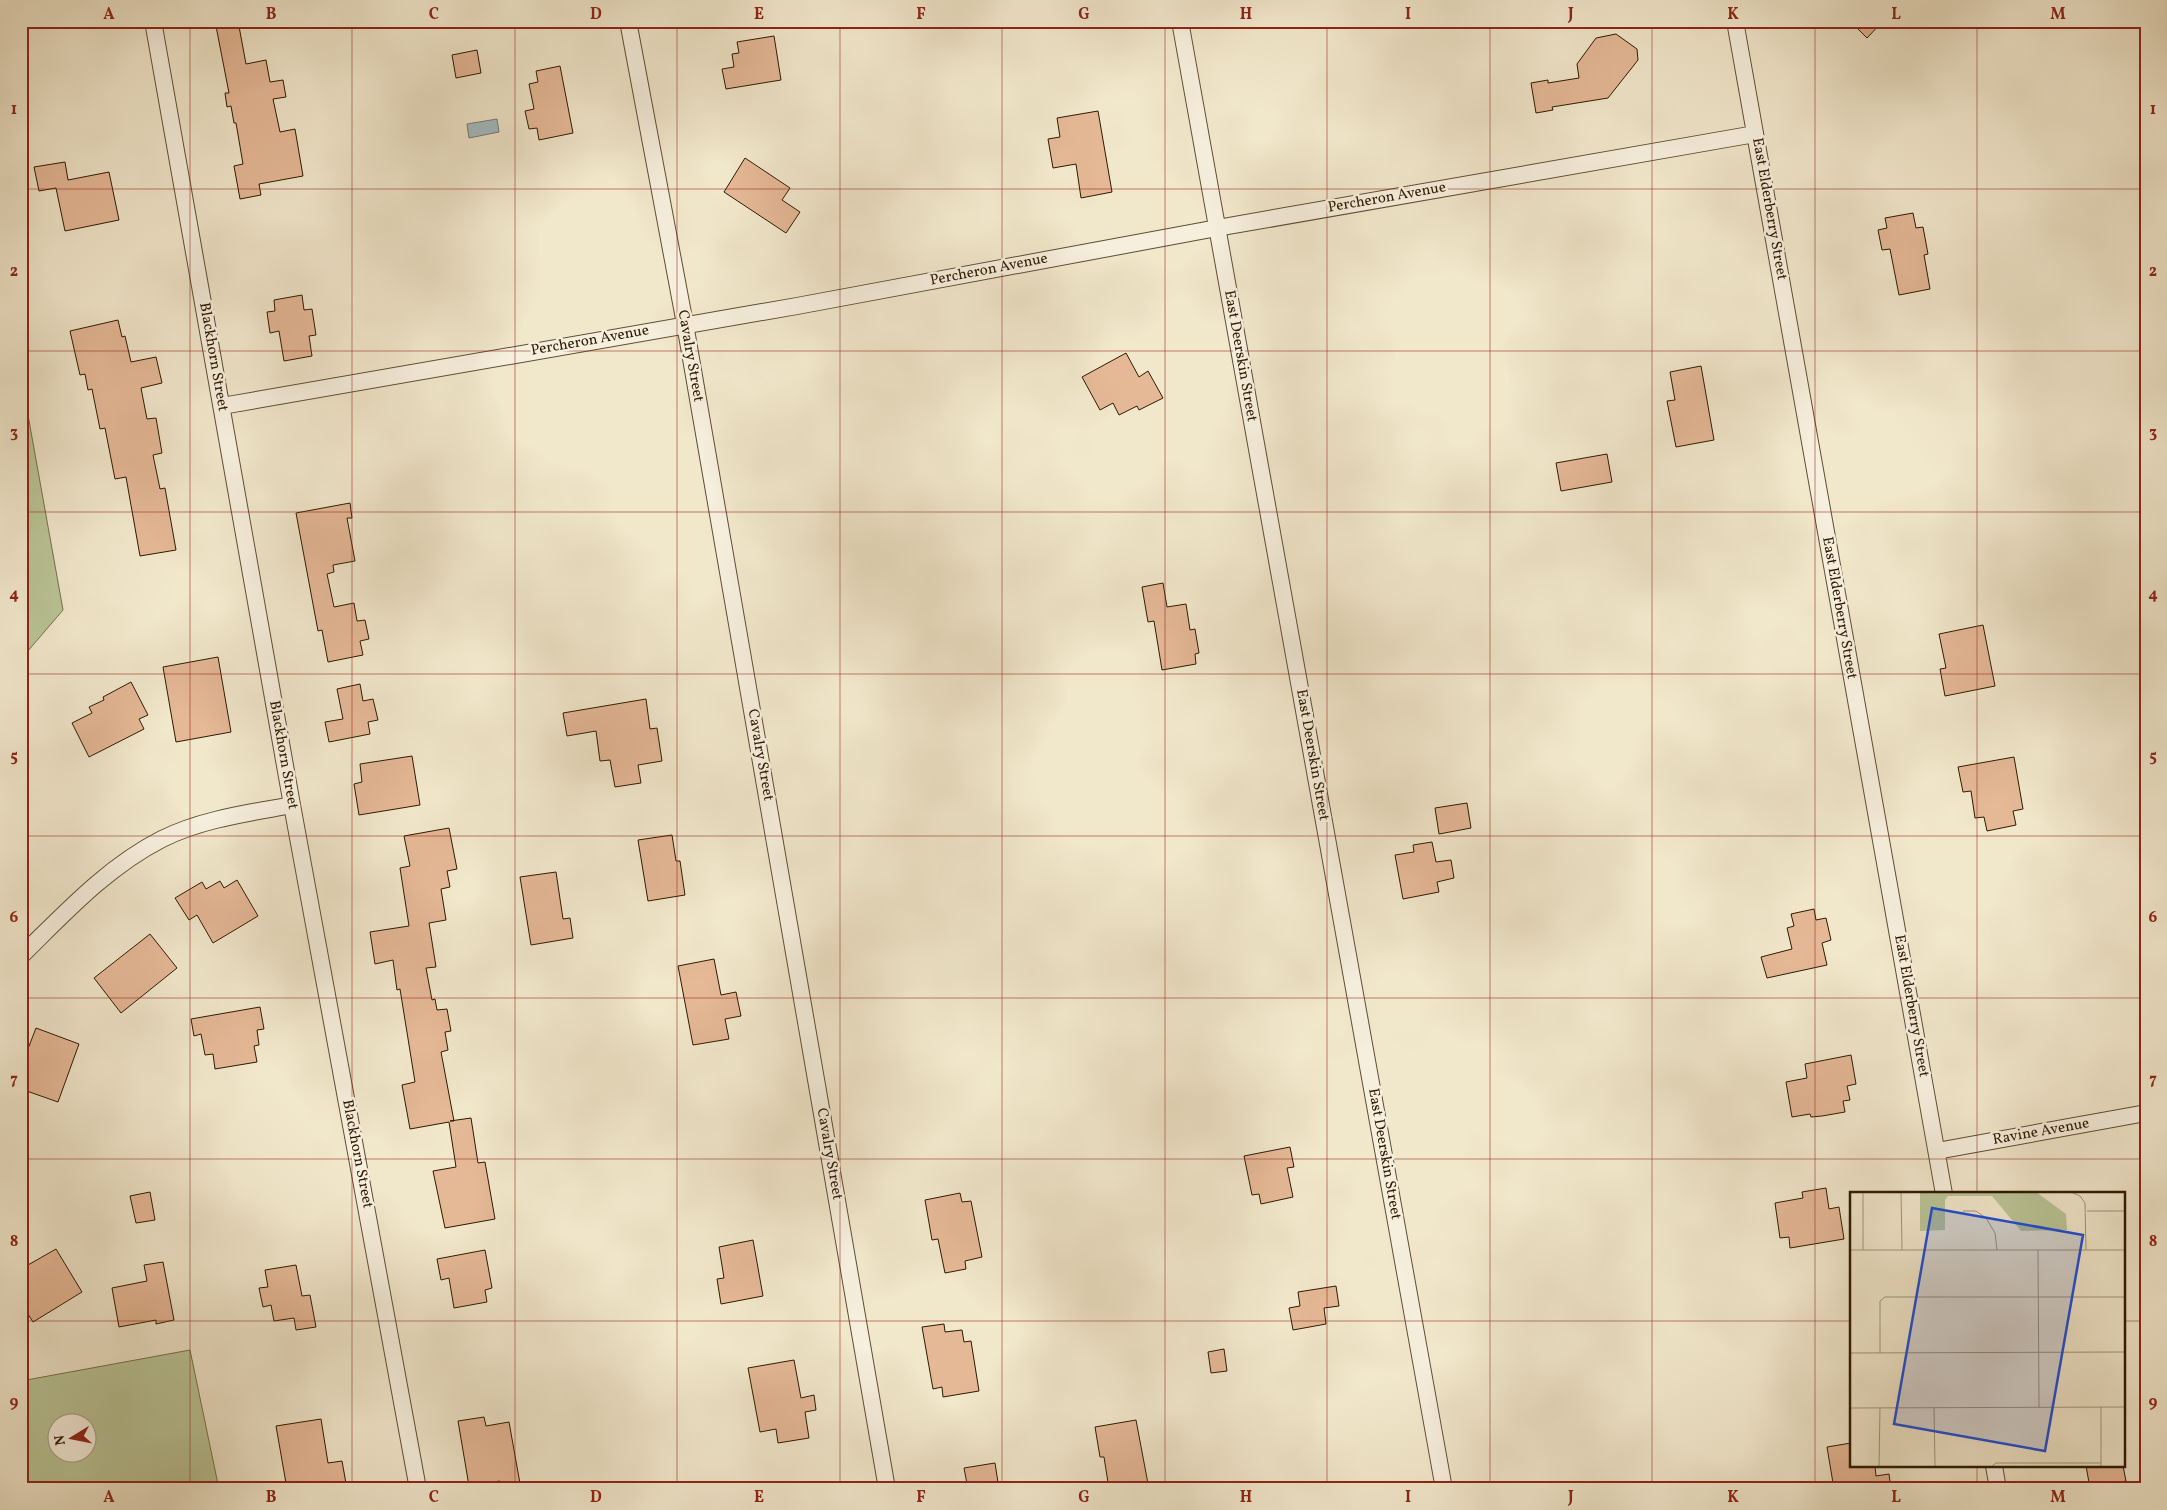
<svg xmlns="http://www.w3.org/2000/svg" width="2167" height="1510" viewBox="0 0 2167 1510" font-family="Vollkorn,serif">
  <rect width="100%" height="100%" fill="#f1e7cb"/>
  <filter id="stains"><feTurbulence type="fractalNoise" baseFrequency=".004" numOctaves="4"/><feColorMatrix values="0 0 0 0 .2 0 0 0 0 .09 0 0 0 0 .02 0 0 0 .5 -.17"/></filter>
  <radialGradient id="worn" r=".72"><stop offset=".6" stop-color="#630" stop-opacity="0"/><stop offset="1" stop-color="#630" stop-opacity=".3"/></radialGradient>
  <path fill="#bac597" stroke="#74704c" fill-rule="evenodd" d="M21,376l42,234 -42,49z
    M190,1350l29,139h-198v-108zM58,1422h30v30h-30z"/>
  <path fill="#a2bcc3" stroke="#747b75" d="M497,119l2,13 -30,6 -2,-14z"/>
  <path fill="#e5b896" stroke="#2e1a00" d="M215,21h23l8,43 20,-4 4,22 13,-2 3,17 -13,2 7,33 15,-3 8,47 -44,8 2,11 -21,4 -6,-33 9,-2 -7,-41h-2l-3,-17 -4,1 -2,-14h4z
    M1850,21h33l-16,17z
    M1616,34l21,15 1,11 -30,38 -56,9 1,3 -17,3 -5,-30 17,-3v3l31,-5 -2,-14 19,-26z
    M774,36l7,44 -55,9 -4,-20 12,-2 -2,-13 7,-1 -2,-11z
    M477,50l4,23 -25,5 -4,-23z
    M560,66l13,67 -34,7 -2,-12 -8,1 -4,-18 9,-2 -5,-25 9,-2 -2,-11z
    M1098,111l14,81 -31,6 -5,-34 -23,4 -5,-29 12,-2 -3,-19z
    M745,158l45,30 -8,12 18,12 -14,21 -62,-41z
    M65,162l3,18 41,-8 10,48 -54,11 -9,-43 -17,3 -5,-24z
    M1913,213l3,15 7,-1 5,27 -4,1 6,34 -31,6 -9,-46 -8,1 -4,-20 9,-2 -2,-10z
    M302,295l2,15 8,-1 4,26 -7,1 3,20 -28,5 -5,-30 -9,2 -3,-21 8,-1 -1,-11z
    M118,320l4,17 3,-1 6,26 25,-5 6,26 -21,5 6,31 9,-1 6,35 -9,2 7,34 5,-1 11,62 -36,6 -14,-79 -11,2 -10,-51 -5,1 -8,-40 -4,1 -3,-16 -5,1 -10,-44z
    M1126,353l13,24 9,-6 15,27 -24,12 -2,-4 -18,9 -6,-12 -13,7 -18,-33z
    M1701,366l13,74 -38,7 -9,-46 8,-1 -5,-28z
    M1607,454l5,28 -51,9 -5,-28z
    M350,503l2,15h-5l8,43 -22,4 1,7 -7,2 7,33 20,-4 3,18 8,-1 4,19 -9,2 3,14 -35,7 -6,-32 -4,1 -22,-118z
    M1163,583l4,24 19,-3 4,26 5,-1 4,24 -4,1 1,10 -34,6 -8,-49 -6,1 -6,-35z
    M1983,625l12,61 -50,10 -5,-27 6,-1 -7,-34z
    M218,657l13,75 -55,10 -13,-75z
    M131,682l17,33 -9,4 5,10 -55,28 -17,-34 20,-10 -3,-6 15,-7 -1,-3z
    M360,684l3,17 10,-2 5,21 -10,2 2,12 -41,8 -4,-20 18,-3 -6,-30z
    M646,699l4,30 7,-1 5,33 -24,4 3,18 -26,4 -5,-27 -10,1 -4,-30 -29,5 -4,-23z
    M412,756l8,49 -61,10 -5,-31 8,-2 -2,-18z
    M2014,757l9,52 -10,2 3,14 -29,6 -3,-14 -9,1 -4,-27 -8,1 -5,-25z
    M1467,803l4,25 -32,6 -4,-26z
    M449,828l8,41 -10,2 3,16 -9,2 5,31 -17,3 7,44 -10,1 6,32 3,-1 2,11 10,-1 4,22 -6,1 3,18 -7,2 13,69h-4l21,-3 7,45 7,-1 10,57 -50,9 -12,-57 23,-4 -7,-45 -39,7 -8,-44 13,-3 -15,-93 -3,1 -4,-30 -18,4 -5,-32 39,-6 -9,-58 10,-2 -6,-30z
    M672,835l4,26h4l5,34 -37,6 -10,-61z
    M1432,842l4,20 15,-2 3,18 -17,4 2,10 -36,7 -8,-44 19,-3 -1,-7z
    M556,872l7,47 7,-1 3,20 -42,7 -11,-68z
    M237,880l21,36 -45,27 -16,-28 -8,5 -14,-22 27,-16 4,7 14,-8 4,7z
    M1814,909l2,11 10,-2 5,22 -9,3 5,22 -60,13 -6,-21 31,-8 -5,-21 7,-2 -3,-12z
    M150,934l27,34 -56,45 -27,-35z
    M714,959l7,36 15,-3 5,24 -16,3 4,20 -36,6 -15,-79z
    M260,1007l4,22 -7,1 2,15 -5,1 3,16 -42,7 -2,-15 -8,1 -4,-21 -7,2 -3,-17z
    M36,1028l43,16 -21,58 -37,-13v-22z
    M1851,1055l5,29 -9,2 3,14 -7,1 2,11 -23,4 -11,1 -1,-3 -18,3 -6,-35 21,-4 -2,-14z
    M1290,1147l4,20 -7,1 6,29 -32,7 -2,-10 -7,1 -8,-39z
    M1826,1188l3,21 10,-2 5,32 -54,9 -1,-11 -9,1 -5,-35 28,-5 -1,-6z
    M150,1192l5,28 -19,3 -6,-27z
    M960,1193l2,9 9,-1 11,56 -17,4 1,8 -21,4 -7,-34 -6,1 -7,-40z
    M753,1240l10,56 -42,8 -4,-25 7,-1 -5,-31z
    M56,1249l26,43 -49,30 -12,-19v-34z
    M485,1250l7,38 -7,2 2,12 -33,6 -5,-30 -8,2 -4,-21z
    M163,1262l11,58 -18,4v-4l-37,7 -7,-39 35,-7 -3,-16z
    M296,1265l6,31 8,-1 6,32 -20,3 -2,-12 -20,3 -3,-16 -8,2 -4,-19 9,-1 -3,-17z
    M1336,1286l3,20 -15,2 2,16 -33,6 -4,-22 11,-2 -2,-14z
    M944,1324l1,8 17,-2 2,12 7,-1 8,50 -36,6 -1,-10 -9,2 -11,-62z
    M1224,1349l3,22 -16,2 -3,-21z
    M794,1360l7,38 13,-3 2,15 -11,2 4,26 -31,5 -2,-14 -16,3 -12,-64z
    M484,1417l2,9 23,-4 12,67h-20l-1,-8 -31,5 -11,-65z
    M321,1419l7,44 14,-2 5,28h-60l-11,-63z
    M1136,1420l13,69h-40l-5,-32h-4l-5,-30z
    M1851,1443v23h24l1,10 13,-2 2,15h-57l-7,-42z
    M995,1463l4,26h-31l-4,-21z
    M2086,1466h37l3,15 -36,7z"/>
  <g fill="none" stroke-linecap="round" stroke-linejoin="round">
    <g stroke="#5f4d33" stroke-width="18">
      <path id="street" d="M153,21l139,784 126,684
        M628,21l57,303 202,1165
        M1180,21l264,1468
        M1735,21l209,1173
        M222,406l575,-100 420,-78 538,-94
        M21,956c44,-43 86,-89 141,-117 40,-20 87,-26 130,-34
        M1937,1151l209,-38
        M1994,1466l4,23"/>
    </g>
    <use href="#street" stroke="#f6efdd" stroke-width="16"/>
  </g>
  <path fill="none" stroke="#8f2418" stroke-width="1" stroke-opacity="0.55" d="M190,21v1468M352,21v1468M515,21v1468M677,21v1468M840,21v1468M1002,21v1468M1165,21v1468M1327,21v1468M1490,21v1468M1652,21v1468M1815,21v1468M1977,21v1173M21,189h2125M21,351h2125M21,512h2125M21,674h2125M21,836h2125M21,998h2125M21,1159h2125M21,1321h1830M2123,1321h23M1977,1466v23"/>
  <g text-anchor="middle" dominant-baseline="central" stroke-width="5" stroke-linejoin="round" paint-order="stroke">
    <g font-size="15" fill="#2e1a00" stroke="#f6efdd">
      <text transform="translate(1387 198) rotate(-10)">Percheron Avenue</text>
      <text transform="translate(1769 209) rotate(80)">East Elderberry Street</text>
      <text transform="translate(989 270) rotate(-11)">Percheron Avenue</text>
      <text transform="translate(590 341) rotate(-10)">Percheron Avenue</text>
      <text transform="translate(690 356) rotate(80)">Cavalry Street</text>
      <text transform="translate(1240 356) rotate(80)">East Deerskin Street</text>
      <text transform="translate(213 357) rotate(80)">Blackhorn Street</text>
      <text transform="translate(1839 608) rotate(80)">East Elderberry Street</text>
      <text transform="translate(283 755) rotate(80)">Blackhorn Street</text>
      <text transform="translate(760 755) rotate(80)">Cavalry Street</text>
      <text transform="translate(1312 755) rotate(80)">East Deerskin Street</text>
      <text transform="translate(1911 1006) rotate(80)">East Elderberry Street</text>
      <text transform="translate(2041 1132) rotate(-10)">Ravine Avenue</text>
      <text transform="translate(357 1154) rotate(79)">Blackhorn Street</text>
      <text transform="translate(829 1154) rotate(80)">Cavalry Street</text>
      <text transform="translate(1384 1154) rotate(80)">East Deerskin Street</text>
    </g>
  </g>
  <g transform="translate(1850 1192)">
    <rect width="275" height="275" fill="#f1e7cb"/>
    <path d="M70,0h116l30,22 1,16 -46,1 -29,-35h-44l-3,4v30l-25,1z" fill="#bac597"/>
    <path fill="none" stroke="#a3957a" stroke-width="1" d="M13,0v58M51,0l1,58M221,0l9,4 5,7 1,47M113,19h13l10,7 9,15 2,17M237,19h38M0,58h275M188,58l1,157M0,161l275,-1M30,161v-52l5,-4h240M0,216l275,-1M84,216l1,59M29,275l1,-59M141,275l5,-4h105M251,275v-60"/>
    <path fill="#1d4ed8" fill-opacity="0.15" stroke="#1d4ed8" stroke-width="2.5" d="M82,16l151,27 -38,216 -151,-27z"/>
    <rect width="275" height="275" fill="none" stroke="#2e1a00" stroke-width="2.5"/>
  </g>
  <rect width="2167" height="1510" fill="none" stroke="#f1e7cb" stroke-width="55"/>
  <g transform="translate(72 1438) rotate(260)"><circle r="24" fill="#f6efdd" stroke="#a69a85"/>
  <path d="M0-4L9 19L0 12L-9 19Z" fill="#8f2418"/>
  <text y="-8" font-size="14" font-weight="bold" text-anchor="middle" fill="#2e1a00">N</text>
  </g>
  <rect x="28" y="28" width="2112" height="1454" fill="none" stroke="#8f2418" stroke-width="2"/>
  <g font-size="16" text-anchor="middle" font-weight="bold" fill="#8f2418">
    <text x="109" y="19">A</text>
    <text x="271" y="19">B</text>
    <text x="434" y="19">C</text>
    <text x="596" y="19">D</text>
    <text x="759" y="19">E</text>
    <text x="921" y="19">F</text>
    <text x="1084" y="19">G</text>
    <text x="1246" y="19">H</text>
    <text x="1408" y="19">I</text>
    <text x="1571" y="19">J</text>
    <text x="1733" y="19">K</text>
    <text x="1896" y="19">L</text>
    <text x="2058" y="19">M</text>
    <text x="14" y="114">1</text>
    <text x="2153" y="114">1</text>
    <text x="14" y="276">2</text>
    <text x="2153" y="276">2</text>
    <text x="14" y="437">3</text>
    <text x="2153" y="437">3</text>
    <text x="14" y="599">4</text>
    <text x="2153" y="599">4</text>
    <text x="14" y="761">5</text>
    <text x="2153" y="761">5</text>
    <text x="14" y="922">6</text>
    <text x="2153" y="922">6</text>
    <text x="14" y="1084">7</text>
    <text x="2153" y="1084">7</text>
    <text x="14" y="1246">8</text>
    <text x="2153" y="1246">8</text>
    <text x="14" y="1407">9</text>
    <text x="2153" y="1407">9</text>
    <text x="109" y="1502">A</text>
    <text x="271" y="1502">B</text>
    <text x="434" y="1502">C</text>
    <text x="596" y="1502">D</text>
    <text x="759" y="1502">E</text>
    <text x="921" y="1502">F</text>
    <text x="1084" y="1502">G</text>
    <text x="1246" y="1502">H</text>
    <text x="1408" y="1502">I</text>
    <text x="1571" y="1502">J</text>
    <text x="1733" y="1502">K</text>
    <text x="1896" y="1502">L</text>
    <text x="2058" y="1502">M</text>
  </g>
  <rect width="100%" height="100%" filter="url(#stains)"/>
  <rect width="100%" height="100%" fill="url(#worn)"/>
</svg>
